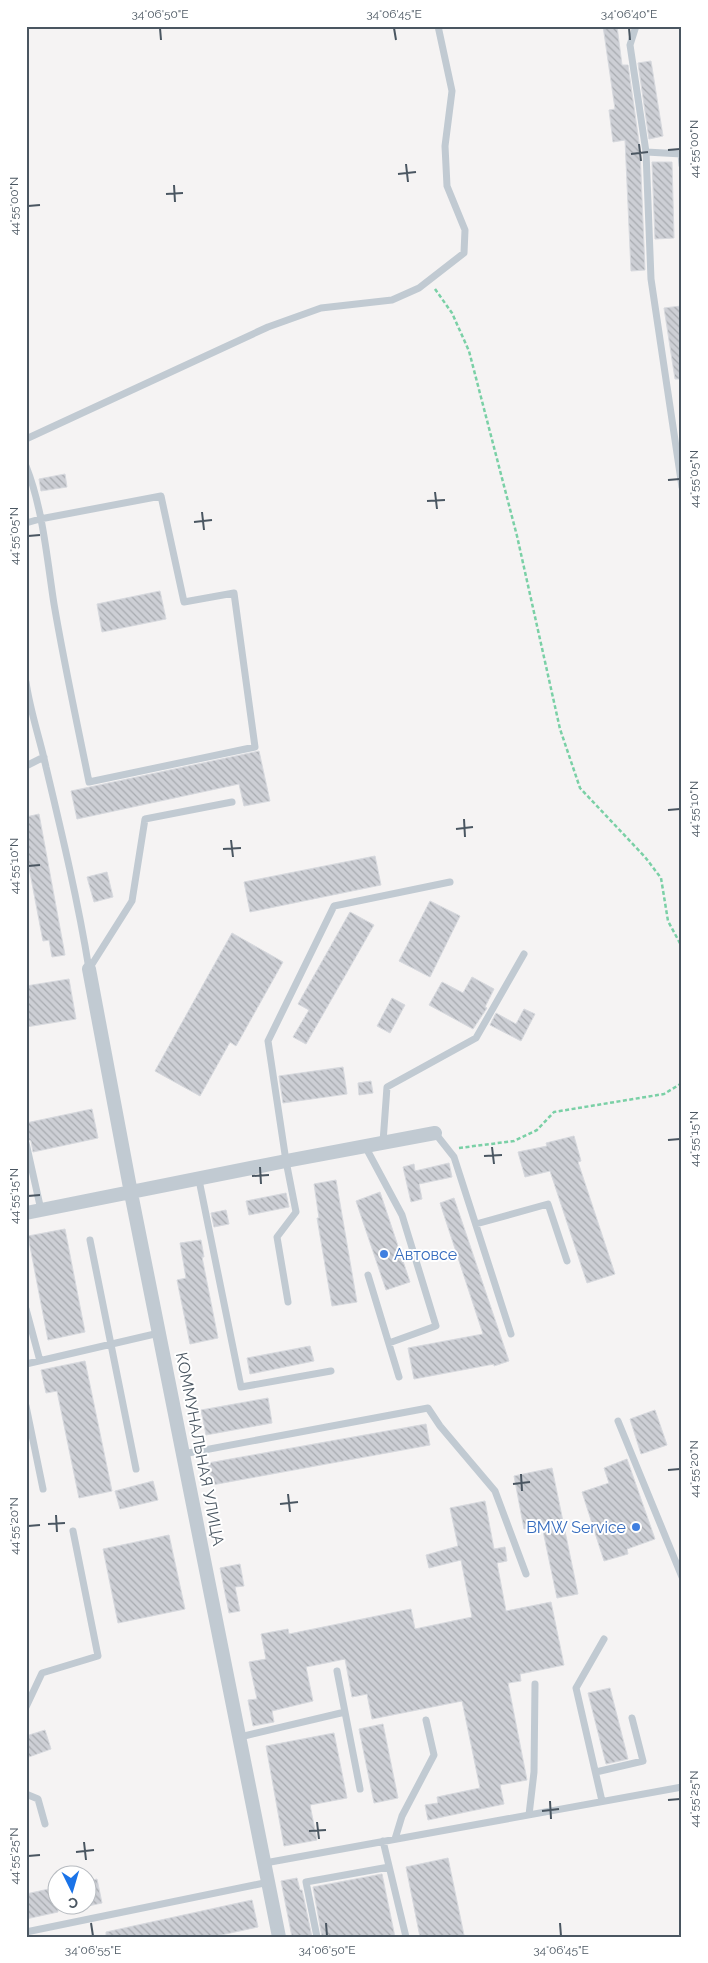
<svg xmlns="http://www.w3.org/2000/svg" width="708" height="1963" viewBox="0 0 708 1963" font-family="Raleway,sans-serif">
  <defs>
    <pattern id="building-back-hatch" width="6" height="6" patternUnits="userSpaceOnUse" patternTransform="scale(1.25)"><rect width="6" height="6" fill="#cdcfd5"/><path d="M-1 5l2 2M0 0l6 6M5-1l2 2" fill="none" stroke="#a8abb0"/></pattern>
  </defs>
  <rect width="100%" height="100%" fill="#f5f3f3"/>
  <path fill="url(#building-back-hatch)" stroke="#d7d9de" d="M603,26h14l5,39h6l12,84 5,121 -14,1 -6,-131 -12,2 -4,-32 6,-1z
    M651,61l12,75 -14,3 -11,-76z
    M652,162h20l2,76 -19,1z
    M681,306l1,73h-7l-11,-71z
    M65,474l2,13 -26,4 -2,-12z
    M160,591l6,28 -64,13 -5,-28z
    M259,751l11,50 -26,5 -5,-22 -162,35 -6,-28z
    M39,814l26,141 -13,2 -3,-17 -6,1 -17,-89v-35z
    M375,856l6,29 -131,27 -6,-30z
    M107,872l6,25 -19,5 -7,-25z
    M430,901l30,15 -30,61 -31,-16z
    M350,912l24,13 -68,119 -13,-7 16,-27 -11,-6z
    M232,933l51,29 -47,84 -6,-4 -30,54 -45,-25z
    M472,977l22,12 -9,18 2,1 -14,21 -44,-24 13,-23 21,11z
    M69,979l7,40 -50,8v-41z
    M392,998l13,7 -15,28 -13,-7z
    M524,1009l11,5 -14,27 -31,-16 6,-12 20,11z
    M343,1067l4,27 -64,9 -4,-27z
    M371,1081l2,12 -14,2 -1,-12z
    M92,1109l6,29 -65,14 -2,-11 -5,-3v-15z
    M574,1136l7,25 -3,1 37,112 -28,9 -37,-112 -25,6 -7,-25 29,-6 -1,-3z
    M449,1163l3,14 -33,7 3,15 -11,3 -8,-35 11,-3 1,7z
    M336,1180l21,122 -25,4 -15,-88h2l-5,-34z
    M380,1192l30,90 -24,8 -30,-89z
    M286,1193l3,14 -40,8 -3,-14z
    M454,1198l55,163 -15,5v-2l-80,15 -6,-31 75,-14 -43,-131z
    M226,1210l3,14 -15,3 -3,-14z
    M65,1229l20,103 -37,8 -20,-104z
    M201,1240l3,17h-2l16,81 -28,6 -13,-64 9,-2 -6,-35z
    M310,1346l4,15 -64,13 -3,-16z
    M85,1361l27,130 -33,7 -22,-107 -11,2 -5,-23z
    M268,1398l4,25 -66,12 -5,-25z
    M655,1410l12,35 -26,9 -11,-35z
    M426,1424l4,21 -218,40 -4,-22z
    M627,1459l28,80 -28,10 1,5 -24,7 -22,-69 27,-9 -5,-15z
    M552,1468l26,126 -21,4 -15,-72 -18,3 -10,-53z
    M153,1481l5,19 -38,9 -5,-18z
    M485,1501l9,48 11,-2 2,14 -10,2 9,48 45,-9 13,63 -44,9 1,7 -13,2 19,97 -27,5 4,19 -76,16 -3,-15 13,-2 -1,-6 43,-9 -18,-87 -90,18 -5,-25 -15,3 -7,-38 -39,8 7,34 -41,10 2,11 -21,4 -5,-26 9,-1 -8,-37 17,-3 -5,-25 27,-5 1,5 122,-25 4,20 57,-12 -11,-57 -32,8 -3,-13 32,-9 -8,-38z
    M169,1535l16,74 -67,14 -15,-74z
    M240,1564l4,22 -9,1 5,24 -11,2 -9,-45z
    M610,1688l18,71 -22,5 -18,-71z
    M383,1724l15,74 -24,5 -15,-74z
    M45,1730l6,19 -25,9v-22z
    M334,1733l13,65 -37,7 7,35 -33,6 -18,-100z
    M448,1858l16,77 -10,2h-34l-14,-70z
    M382,1874l13,63h-73l-9,-50z
    M297,1878l3,12h2l10,47h-20l-11,-56z
    M97,1879l5,24 -14,3v-25z
    M58,1887v25l-32,7v-25z
    M252,1900l6,27 -46,10h-106v-5z"/>
  <g fill="none" stroke-linecap="round" stroke-linejoin="round">
    <path stroke="#7ad0a6" stroke-width="2.5" stroke-dasharray="4 2.5" stroke-linecap="butt" d="M435,289l17,24 17,38 48,185 43,193 20,59 65,69 16,21 7,43 14,26
      M459,1148l55,-7 23,-11 17,-18 110,-18 18,-11"/>
    <path stroke="#c1cad2" stroke-width="7" d="M636,26l-6,19 16,107 5,127 31,208
      M646,152l36,2
      M681,154l1,11
      M26,439l242,-112 53,-19 71,-8 27,-12 45,-35 1,-23 -18,-44 -2,-40 7,-55 -14,-65
      M26,466c17,43 21,93 28,138 10,59 23,119 35,178l166,-35 -21,-154 -50,9 -23,-106 -121,23 -14,4
      M26,682c4,29 14,57 20,85 16,67 32,134 43,202
      M26,766l18,-9
      M89,969l43,-68 13,-82 87,-17
      M435,1133l19,24 57,177
      M383,1142l4,-55 89,-49 48,-84
      M26,1143l15,67
      M365,1146l37,69 34,111 -47,17
      M199,1180l42,207 90,-16
      M476,1224l72,-20 19,57
      M90,1240l46,229
      M368,1275l31,102
      M288,1302l-11,-65 19,-25 -10,-51 -18,-120 66,-135 116,-24
      M26,1309l14,52
      M26,1364l133,-31
      M26,1406l17,83
      M618,1421l64,156
      M183,1454l245,-46 12,18 55,65 31,83
      M337,1671l23,118
      M26,1707l16,-34 56,-17 -25,-125
      M240,1737l105,-25
      M596,1772l47,-11 -11,-43
      M26,1794l12,5 7,25
      M602,1801l-26,-113 28,-49
      M529,1815l5,-43 1,-88
      M395,1839l7,-23 32,-61 -8,-35
      M383,1841l23,96
      M265,1863l417,-76
      M26,1932l243,-50
      M317,1937l-11,-55 83,-15"/>
    <path stroke="#c1cad2" stroke-width="14" d="M89,969l42,224 148,744
      M26,1213l260,-52 149,-28"/>
  </g>
  <path fill="none" stroke="#4a5661" stroke-width="2" d="M160,28l1,12M394,28l2,12M629,28l1,12M639,144l2,17M668,150l12,-1M631,154l17,-2M406,164l2,18M398,174l18,-2M174,185l1,17M166,194l17,-1M28,206l12,-1M668,480l12,-1M435,492l2,17M427,501l18,-1M202,512l2,18M194,522l18,-2M28,536l12,-1M668,810l12,-1M464,819l1,18M456,829l17,-2M231,840l2,17M223,849l18,-1M28,866l12,-1M668,1140l12,-1M492,1147l2,17M484,1156l18,-1M260,1167l1,17M252,1176l17,-1M28,1196l12,-1M668,1470l12,-1M521,1474l1,17M513,1484l17,-2M288,1494l2,18M280,1504l18,-2M56,1515l1,17M48,1524l17,-1M28,1526l12,-1M668,1800l12,-1M550,1801l1,18M542,1811l17,-2M317,1822l2,17M309,1831l17,-1M84,1842l2,18M76,1852l18,-2M28,1856l12,-1M91,1923l2,13M326,1923l1,13M560,1923l1,13"/>
  <g fill="#3f7fe0" stroke="#fff" stroke-width="2">
    <circle cx="384" cy="1254" r="5"/>
    <circle cx="636" cy="1527" r="5"/>
  </g>
  <g text-anchor="middle" dominant-baseline="central" stroke-width="4" stroke-linejoin="round" paint-order="stroke">
    <g font-size="16" fill="#366cbe" stroke="#fff" text-anchor="start">
      <text x="394" y="1254">Автовсе</text>
      <text x="626" y="1527" text-anchor="end">BMW Service</text>
    </g>
    <g font-size="16" fill="#4a5661" stroke="#fff">
      <text transform="translate(200 1449) rotate(79)">КОММУНАЛЬНАЯ УЛИЦА</text>
    </g>
  </g>
  <rect width="708" height="1963" fill="none" stroke="#ffffff" stroke-width="55"/>
  <g transform="translate(72 1890) rotate(175)"><circle r="24" fill="#ffffff" stroke="#b7bbc0"/>
  <path d="M0-4L9 19L0 12L-9 19Z" fill="#1a73e8"/>
  <text y="-8" font-size="14" font-weight="bold" text-anchor="middle" fill="#4a5661">С</text>
  </g>
  <rect x="28" y="28" width="652" height="1908" fill="none" stroke="#4a5661" stroke-width="2"/>
  <g font-size="12" text-anchor="middle" fill="#4a5661">
    <text x="160" y="18">34°06'50"E</text>
    <text x="394" y="18">34°06'45"E</text>
    <text x="629" y="18">34°06'40"E</text>
    <text transform="translate(694 149) rotate(-90)" y="4">44°55'00"N</text>
    <text transform="translate(14 206) rotate(-90)" y="4">44°55'00"N</text>
    <text transform="translate(694 479) rotate(-90)" y="4">44°55'05"N</text>
    <text transform="translate(14 536) rotate(-90)" y="4">44°55'05"N</text>
    <text transform="translate(694 809) rotate(-90)" y="4">44°55'10"N</text>
    <text transform="translate(14 866) rotate(-90)" y="4">44°55'10"N</text>
    <text transform="translate(694 1139) rotate(-90)" y="4">44°55'15"N</text>
    <text transform="translate(14 1196) rotate(-90)" y="4">44°55'15"N</text>
    <text transform="translate(694 1469) rotate(-90)" y="4">44°55'20"N</text>
    <text transform="translate(14 1526) rotate(-90)" y="4">44°55'20"N</text>
    <text transform="translate(694 1799) rotate(-90)" y="4">44°55'25"N</text>
    <text transform="translate(14 1856) rotate(-90)" y="4">44°55'25"N</text>
    <text x="93" y="1954">34°06'55"E</text>
    <text x="327" y="1954">34°06'50"E</text>
    <text x="561" y="1954">34°06'45"E</text>
  </g>
</svg>
